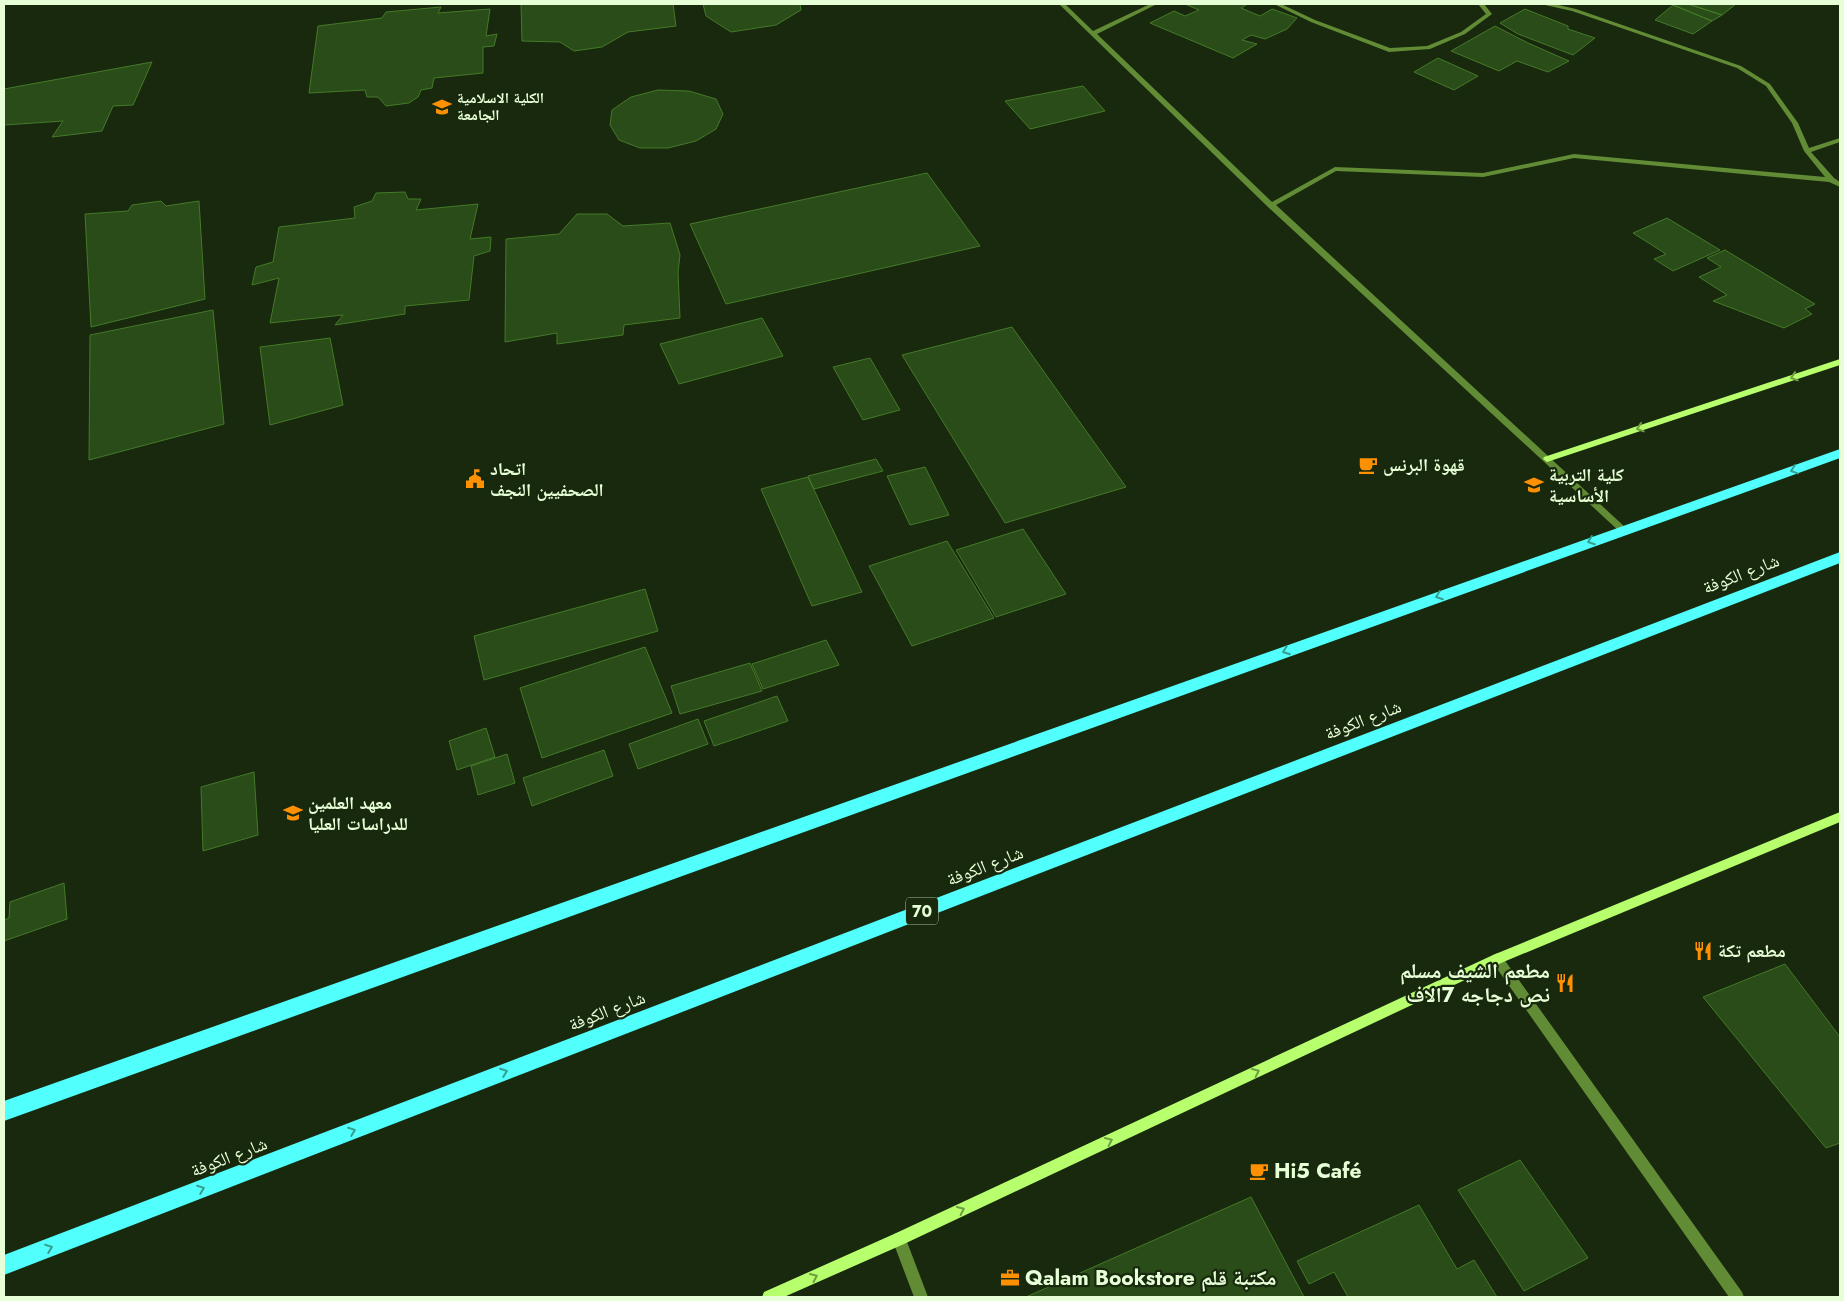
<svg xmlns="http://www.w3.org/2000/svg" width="1844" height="1301" viewBox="0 0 1844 1301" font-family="Jost,'Noto Naskh Arabic',sans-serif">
  <rect width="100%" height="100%" fill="#18290e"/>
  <path fill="#2a4c18" stroke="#447a28" d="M521,4h152l3,22 -48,6 -26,15 -28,4 -14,-9 -38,-1z
    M703,4h97l1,6 -25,15 -45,7 -25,-16z
    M1189,4h55l2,1 -5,3 19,8 12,-7 25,9 -10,11 -22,10 -14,-4 -9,5 15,4 -24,14 -83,-35 24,-12 11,5 14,-6 -12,-5z
    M1675,4h13l34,11 -10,6 -39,-16z
    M1688,4h48l-14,11z
    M1673,5l39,16 -19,13 -38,-14z
    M441,7l-3,6 52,-4 -4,27 11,-2 -3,12 -11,1v26l-49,5 -2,10 -11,2 -3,7 -9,6 -23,3 -8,-9h-11l-2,-7 -56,3 9,-67 64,-8 4,-6z
    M1525,9l43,17v3l27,9 -22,17 -55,-21 -18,-11z
    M1495,26l33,17 41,18 -21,11 -31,-11 -18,10 -48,-20z
    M1438,58l40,18 -24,14 -40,-18z
    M152,62l-19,43 -20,1 -11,25 -50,6 11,-16 -59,4v-36z
    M1083,86l22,25 -75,18 -25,-28z
    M658,90l31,1 27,8 7,15 -7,15 -20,12 -28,7h-28l-21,-8 -9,-15 2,-15 19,-13z
    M927,173l53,73 -254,58 -36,-80z
    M405,192l3,7h13l-5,11 62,-6 -8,35 21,-2 -1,14 -16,5 -5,44 -64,6v8l-70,11 8,-10 -73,8 9,-45 -27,7 4,-18 17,-5 6,-35 76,-9 -1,-11 18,-6 4,-8z
    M161,201l5,5 33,-5 6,98 -114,28 -6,-113 43,-3 4,-6z
    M577,214h30l16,12 47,-3 10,32 -2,17 2,46 -56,7 -1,10 -66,9v-11l-52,9 1,-103 53,-5z
    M1667,218l53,32 -47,21 -19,-12 12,-5 -33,-21z
    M1725,250l90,54 -10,5 7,5 -28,14 -71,-27 14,-6 -28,-18 22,-10 -14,-9z
    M213,310l11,114 -135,36 1,-125z
    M762,318l21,38 -104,28 -19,-40z
    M1012,327l114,160 -121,36 -103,-168z
    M330,338l13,67 -73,20 -10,-78z
    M870,358l30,52 -37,10 -30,-53z
    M876,459l7,12 -69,18 -6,-13z
    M925,467l24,48 -39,10 -23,-49z
    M808,477l54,115 -50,14 -51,-117z
    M1023,529l43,65 -70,23 -40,-67z
    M947,541l47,77 -82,28 -43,-80z
    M645,589l13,42 -174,49 -10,-44z
    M826,640l13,25 -76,24 -11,-25z
    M645,647l27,66 -130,45 -22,-70z
    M750,663l12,28 -82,23 -9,-28z
    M777,696l11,25 -74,25 -10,-25z
    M698,719l10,25 -70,25 -9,-25z
    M486,728l9,29 -38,13 -8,-29z
    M604,750l9,26 -81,30 -9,-28z
    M507,754l8,29 -37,12 -7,-29z
    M254,772l4,63 -55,16 -2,-64z
    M64,883l3,36 -63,22v-21l5,-2 1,-16z
    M1785,964l55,73v106l-14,5 -123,-151z
    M1520,1160l68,98 -64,33 -66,-101z
    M1251,1197l53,100h-278z
    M1419,1205l38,64 17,-9 23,37h-149l-14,-25 -25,12 -12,-23z"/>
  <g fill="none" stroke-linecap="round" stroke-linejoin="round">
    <path fill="#618c35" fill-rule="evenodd" d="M1059,4h6l28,27 57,-27h7l-60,30 175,168 63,-35 148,6 91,-19 251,23 -21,-26 -12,-28 -26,-37 -29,-18 -165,-57 -27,-6 -1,-1h10l22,5 165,57 29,18 28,39 11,25 31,-10v4l-29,10 23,26 6,4v5l-11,-5 -255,-24 -91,19 -147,-6 -60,34 350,323 2,2 -5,3 -3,-1 -352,-325z
      M1274,4h7l34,16 75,28 37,-2 34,-14 25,-18 -8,-10h6l8,10 -27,20 -35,15 -41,3 -78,-30z
      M1497,953l4,2 241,337 2,5h-15l-236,-334 -2,-4 2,-4z
      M899,1232l5,2 24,63h-14l-22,-58 2,-5z"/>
    <path fill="#b8ff6d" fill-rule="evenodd" d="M1840,359v6l-290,96 -3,1 -4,-3 1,-2z
      M1840,812v10l-339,141 -597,281 -120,53h-22l2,-5 130,-58 599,-279z"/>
    <path fill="#51fffc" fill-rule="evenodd" d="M1840,449v9l-1836,663v-20z
      M1840,552v11l-1836,712v-20z"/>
  </g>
  <defs><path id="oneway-chevron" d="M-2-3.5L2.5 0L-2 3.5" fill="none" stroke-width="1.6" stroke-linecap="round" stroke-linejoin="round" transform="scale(1.25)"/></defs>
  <g stroke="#709f42">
    <use href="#oneway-chevron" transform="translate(1794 377) rotate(162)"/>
    <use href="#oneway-chevron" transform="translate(1640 428) rotate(162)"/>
    <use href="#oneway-chevron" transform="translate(1256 1072) rotate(-25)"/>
    <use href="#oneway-chevron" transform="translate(1109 1141) rotate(-25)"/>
    <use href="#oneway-chevron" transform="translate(961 1210) rotate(-25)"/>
    <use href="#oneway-chevron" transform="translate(814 1277) rotate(-24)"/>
  </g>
  <g stroke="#379f91">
    <use href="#oneway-chevron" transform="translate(1794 470) rotate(161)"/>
    <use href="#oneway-chevron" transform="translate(1591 541) rotate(160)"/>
    <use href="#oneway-chevron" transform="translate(1439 596) rotate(160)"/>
    <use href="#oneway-chevron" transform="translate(1286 651) rotate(160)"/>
    <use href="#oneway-chevron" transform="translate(504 1072) rotate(-21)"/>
    <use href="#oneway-chevron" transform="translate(352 1131) rotate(-21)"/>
    <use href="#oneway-chevron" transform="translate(201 1189) rotate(-21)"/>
    <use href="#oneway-chevron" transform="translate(49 1248) rotate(-21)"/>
  </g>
  <defs>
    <g id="university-bare" transform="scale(1.5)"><path d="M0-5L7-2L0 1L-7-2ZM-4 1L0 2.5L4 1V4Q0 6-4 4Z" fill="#ff9002" stroke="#18290e" stroke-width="2.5" paint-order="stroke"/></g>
    <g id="cafe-bare" transform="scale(1.5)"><path d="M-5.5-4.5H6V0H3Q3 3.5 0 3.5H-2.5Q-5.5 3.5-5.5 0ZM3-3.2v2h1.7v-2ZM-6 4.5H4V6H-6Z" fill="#ff9002" stroke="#18290e" stroke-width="2.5" paint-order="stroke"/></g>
    <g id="civic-bare" transform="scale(1.5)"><path d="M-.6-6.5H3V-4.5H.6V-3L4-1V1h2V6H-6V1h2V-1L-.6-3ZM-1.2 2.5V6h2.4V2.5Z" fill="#ff9002" stroke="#18290e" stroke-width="2.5" paint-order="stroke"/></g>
    <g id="restaurant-bare" transform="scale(1.5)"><path d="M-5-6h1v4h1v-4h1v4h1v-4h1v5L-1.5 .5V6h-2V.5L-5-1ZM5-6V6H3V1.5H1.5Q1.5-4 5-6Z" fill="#ff9002" stroke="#18290e" stroke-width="2.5" paint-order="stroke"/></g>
    <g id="office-bare" transform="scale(1.5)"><path d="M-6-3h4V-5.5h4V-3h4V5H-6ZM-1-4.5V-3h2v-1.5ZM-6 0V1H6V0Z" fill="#ff9002" stroke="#18290e" stroke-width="2.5" paint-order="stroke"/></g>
  </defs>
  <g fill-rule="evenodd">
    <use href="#university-bare" x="442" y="107"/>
    <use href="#cafe-bare" x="1368" y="465"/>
    <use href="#civic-bare" x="475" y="479"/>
    <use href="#university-bare" x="1534" y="485"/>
    <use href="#university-bare" x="293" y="813"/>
    <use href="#restaurant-bare" x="1703" y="951"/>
    <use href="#restaurant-bare" x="1565" y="983"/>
    <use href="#cafe-bare" x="1259" y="1171"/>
    <use href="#office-bare" x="1010" y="1278"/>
  </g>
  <g text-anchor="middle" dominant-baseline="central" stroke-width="4.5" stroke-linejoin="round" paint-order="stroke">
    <g font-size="15" font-weight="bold" fill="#e7ffd6" stroke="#18290e" text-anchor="start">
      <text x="457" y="98">الكلية الاسلامية<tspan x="457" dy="17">الجامعة</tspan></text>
    </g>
    <rect fill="#18290e" stroke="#a9bf9a" stroke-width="1" x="906" y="897.5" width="32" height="27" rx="4"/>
    <g font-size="16" font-weight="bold" fill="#e7ffd6">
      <text x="922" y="911">70</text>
    </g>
    <g font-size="18" font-weight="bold" fill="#e7ffd6" stroke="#18290e" text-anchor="start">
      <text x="1383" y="465">قهوة البرنس</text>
      <text x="490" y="469">اتحاد<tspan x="490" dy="21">الصحفيين النجف</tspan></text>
      <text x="1549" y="475">كلية التربية<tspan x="1549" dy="21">الأساسية</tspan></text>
      <text x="308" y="803">معهد العلمين<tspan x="308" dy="21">للدراسات العليا</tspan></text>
      <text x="1718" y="951">مطعم تكة</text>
    </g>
    <g font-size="18" fill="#e7ffd6" stroke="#18290e">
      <text transform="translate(1741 574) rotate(-21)">شارع الكوفة</text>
      <text transform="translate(1363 720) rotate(-21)">شارع الكوفة</text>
      <text transform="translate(985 866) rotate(-21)">شارع الكوفة</text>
      <text transform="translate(607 1011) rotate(-21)">شارع الكوفة</text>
      <text transform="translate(229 1157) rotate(-21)">شارع الكوفة</text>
    </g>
    <g font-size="21" font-weight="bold" fill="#e7ffd6" stroke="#18290e" text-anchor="start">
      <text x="1550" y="971" text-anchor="end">مطعم الشيف مسلم<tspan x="1550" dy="24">نص دجاجه 7الاف</tspan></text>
      <text x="1274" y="1171">Hi5 Café</text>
      <text x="1025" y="1278">Qalam Bookstore مكتبة قلم</text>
    </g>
  </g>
  <rect width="1844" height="1301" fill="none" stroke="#e7ffd6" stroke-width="10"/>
</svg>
